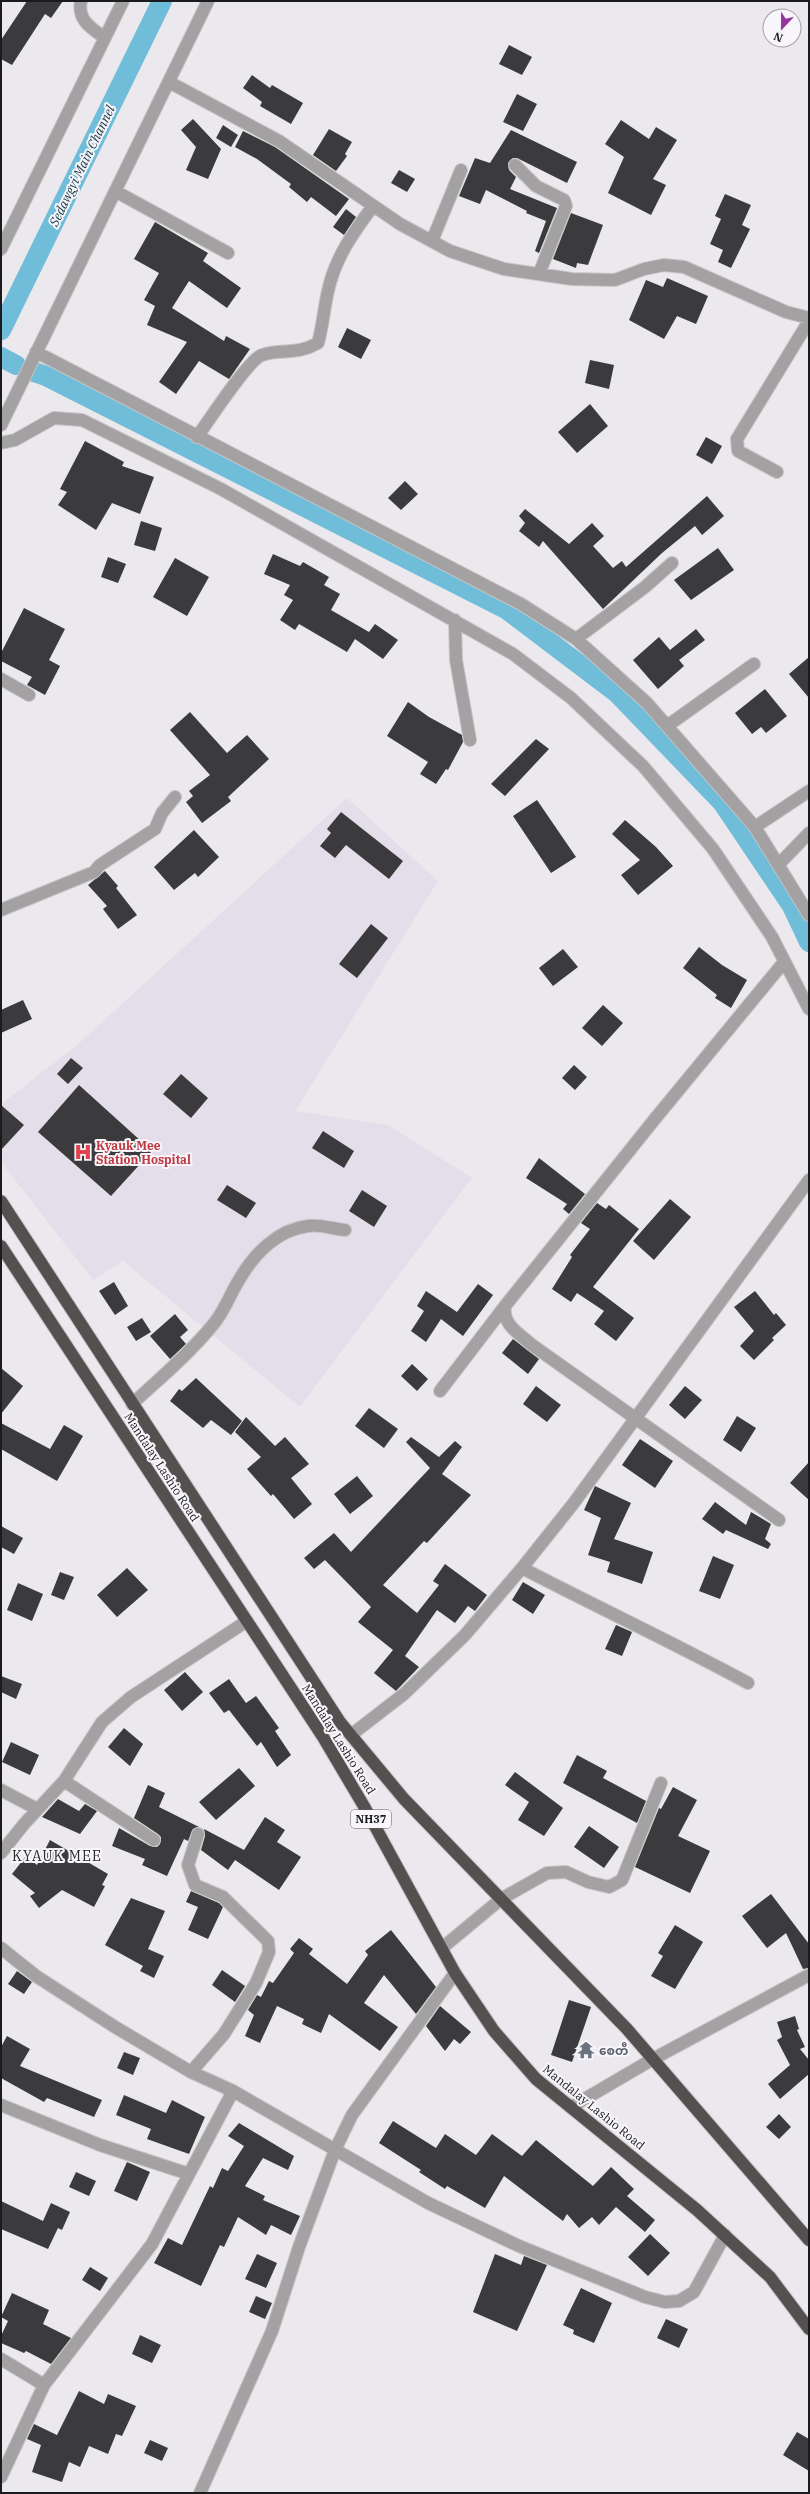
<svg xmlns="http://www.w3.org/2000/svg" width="810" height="2494" viewBox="0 0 810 2494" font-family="'IBM Plex Serif','Noto Sans Myanmar',serif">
  <rect width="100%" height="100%" fill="#ebe9ed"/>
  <path fill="#e3dee9" d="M347,798l91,83 -143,230 93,14 84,53 -172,229 -177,-146 -30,19 -92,-118v-58l75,-58z"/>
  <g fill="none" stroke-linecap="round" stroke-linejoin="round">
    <path stroke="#6fbdd9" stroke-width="20" d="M1,330l161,-329
      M1,357l15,8
      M34,372l12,4 460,233 111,84 105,109 70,104 17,36"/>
  </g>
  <path fill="#3b3b3e" d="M27,1h36l-12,17 -6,-4 -33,51 -11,-6v-19z
    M509,45l23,12 -10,18 -23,-11z
    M252,75l18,13 2,-3 31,18 -12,21 -31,-18 2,-4 -19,-14z
    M517,94l20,10 -14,27 -20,-9z
    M193,119l28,30 -13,30 -22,-9 10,-23 -15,-17z
    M621,120l28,19 7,-12 21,13 -24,39 13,6 -15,30 -43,-22 16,-36 -19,-13z
    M223,125l15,10 -7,12 -15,-9z
    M329,129l23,13 -7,12 2,2 -11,15 -23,-16z
    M511,130l66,32 -10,21 -50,-25h-4l-5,5 1,7 7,7 -6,12 47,19 -18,45 -4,-2 11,-30 -20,-8 1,-2 -41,-21 -6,14 -21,-8 16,-38 15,5z
    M243,131l32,16 74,52 -13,17 -25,-19 -4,5 -18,-15 2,-3 -34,-25 -22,-12z
    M399,170l16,9 -8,13 -16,-9z
    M725,194l26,11 -9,20 8,4 -19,39 -13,-6 5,-12 -13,-6 11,-25 -6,-3z
    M346,209l10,8 -12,18 -11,-8z
    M571,213l32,12 -15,40 -11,-2 -1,5 -23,-9z
    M155,222l53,31 -5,8 38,27 -14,20 -38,-27 -17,27 52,33 2,-5 24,13 -21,30 -30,-18 -23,33 -17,-12 28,-40 -40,-17 8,-19 -11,-6 15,-27 -25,-14z
    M667,278l41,18 -12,28 -19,-8 -13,23 -35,-19 17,-40 17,7z
    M347,328l24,12 -10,19 -23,-12z
    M590,360l24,5 -5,24 -24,-6z
    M590,404l18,22 -31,27 -19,-21z
    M706,437l16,9 -10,18 -16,-9z
    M85,441l39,21 -2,4 32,11 -14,37 -28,-11 -16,27 -38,-25 9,-13 -7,-3z
    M405,481l13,13 -17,16 -13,-12z
    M707,496l17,20 -22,19 -7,-9 -33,27 -59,56 -60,-68 -4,6 -20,-16 6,-8 -6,-7 6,-7 44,35 23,-21 12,13 -11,10 20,22 9,-7 4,6z
    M141,521l21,7 -7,23 -21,-6z
    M718,548l16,22 -43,30 -17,-20z
    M273,554l27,12 3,-4 26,15 -5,8 16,9 -9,16 38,22 6,-8 23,16 -15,19 -28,-20 -8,13 -48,-28 -4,6 -15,-10 13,-20 -9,-5 6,-10 -26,-11z
    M108,557l18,7 -8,19 -17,-6z
    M175,558l34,19 -22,39 -34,-19z
    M24,608l41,21 -16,31 11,6 -15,29 -18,-10 5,-8 -31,-16v-8z
    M696,629l9,11 -26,20 5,6 -26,23 -25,-29 26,-23 11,13z
    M809,657v41l-20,-24z
    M765,689l22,27 -21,17 -5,-6 -9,7 -17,-21z
    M408,702l21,15 33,18 1,7 -15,28 -2,-1 -10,15 -16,-10 8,-12 -41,-26z
    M190,712l37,41 20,-18 22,24 -41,38 3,4 -29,22 -16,-21 7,-6 -4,-5 21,-16 -40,-45z
    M536,739l13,10 -44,47 -14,-12z
    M537,800l39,57 -25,16 -38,-57z
    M341,812l62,49 -14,18 -43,-34 -11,13 -15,-12 11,-13 -4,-4z
    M625,820l31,27 17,19 -35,29 -17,-20 19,-15 -28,-26z
    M194,830l25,27 -21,20 -3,-4 -21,17 -20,-23z
    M105,871l13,15 -2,2 21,27 -19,14 -15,-20 4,-3 -19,-21z
    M371,924l17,14 -31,40 -18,-14z
    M699,947l23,18 25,15 -16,28 -16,-10 2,-3 -34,-27z
    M563,949l15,18 -25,19 -14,-18z
    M23,1000l9,19 -31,14v-23z
    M603,1005l20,18 -21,23 -20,-18z
    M71,1058l12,10 -15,16 -11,-10z
    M574,1065l13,12 -12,13 -13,-12z
    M181,1074l27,24 -17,20 -28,-24z
    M79,1085l73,66 -41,45 -73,-64z
    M1,1105l23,20 -23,25z
    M323,1131l31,20 -10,17 -32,-20z
    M539,1158l46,36 -16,20 -6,-5 4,-5 -41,-26z
    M227,1185l29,18 -10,15 -29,-18z
    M362,1190l25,16 -13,21 -25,-16z
    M670,1199l21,18 -37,43 -21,-19z
    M597,1203l9,6 3,-4 30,24 -46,58 41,31 -18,23 -22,-17 10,-13 -27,-18 -6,9 -19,-13 20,-32 -2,-2 20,-26 -9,-6z
    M114,1282l14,24 -13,9 -16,-24z
    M478,1284l15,11 -30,41 -22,-17 -15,23 -15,-11 13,-20 -7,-5 9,-15 31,21z
    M755,1291l19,24 2,-2 10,12 -14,13 2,2 -20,20 -14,-14 14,-15 -20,-24z
    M175,1314l13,16 -8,7 6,7 -16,15 -20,-23z
    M142,1318l9,14 -15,9 -9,-14z
    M513,1339l26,20 -11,15 -26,-21z
    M412,1364l16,15 -11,12 -16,-15z
    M1,1368l22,18 -22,28z
    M196,1378l46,43 -11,14 -20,-15 -8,8 -33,-27 9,-12 3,2z
    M536,1386l25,19 -14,17 -24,-18z
    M685,1386l17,14 -17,19 -16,-14z
    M369,1408l29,21 -14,19 -29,-22z
    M737,1416l19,12 -15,24 -18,-12z
    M246,1417l29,29 10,-9 24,27 -18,14 21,26 -18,15 -21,-25 -2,2 -24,-27 14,-12 -26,-25z
    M1,1423l49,26 14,-24 19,11 -26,45 -56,-32z
    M411,1437l28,20 16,-16 7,6 -20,27 29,21 -44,48 -3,-2 -41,44 34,28 22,-28 -6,-4 12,-17 42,31 -12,16 -7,-5 -13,17 -18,-13 -32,46 14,11 -23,24 -22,-18 19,-23 -35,-28 13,-15 -46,-47 -11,9 -10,-11 30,-25 17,19 79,-84 -24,-26z
    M640,1439l33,22 -18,27 -33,-23z
    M809,1462v38l-19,-17z
    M357,1476l16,20 -23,18 -16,-20z
    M595,1486l36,17 -17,36 39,13 -11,32 -35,-12 3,-10 -22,-7 13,-37 -17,-8z
    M715,1502l31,23 5,-13 20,12 -6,15 6,5 -3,5 -42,-19 -3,4 -21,-15z
    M1,1526l22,12 -9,16 -13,-7z
    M713,1556l21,9 -14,34 -21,-8z
    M127,1568l21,22 -31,27 -20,-22z
    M60,1572l14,5 -10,23 -13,-5z
    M523,1582l22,13 -12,19 -21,-14z
    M18,1583l25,11 -11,27 -25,-11z
    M616,1625l16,7 -10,24 -17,-7z
    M185,1672l18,20 -21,19 -18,-21z
    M1,1676l21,8 -6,15 -15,-7z
    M229,1679l17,24 10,-7 23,32 -4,3 16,24 -14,12 -16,-25 -4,4 -28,-36 -5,3 -15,-20z
    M124,1728l19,16 -13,22 -22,-19z
    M11,1742l28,13 -9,20 -28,-13z
    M577,1755l30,16 -4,7 43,23 -9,22 -74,-40z
    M239,1768l16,18 -39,34 -17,-18z
    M515,1772l48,36 -19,28 -26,-16 11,-18 -24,-17z
    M148,1785l17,8 -6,14 40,20 -6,2 -5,12 -4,-2 -17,37 -25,-11 3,-6 -33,-13 7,-18 31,18 7,1 3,-3 1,-7 -3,-3 -24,-16z
    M673,1787l24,13 -19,36 32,15 -20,42 -55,-26 24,-59 2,1z
    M58,1799l21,12 6,-7 12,7 -17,23 -38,-17z
    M265,1817l20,13 -8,12 24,15 -22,33 -44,-30 -7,10 -27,-20 4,-14 -1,-7 40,21z
    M589,1826l30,21 -15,21 -30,-21z
    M50,1840l58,34 -6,11 3,1 -11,21 -32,-17 -23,18 -9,-12 5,-3 -23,-19 14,-18 11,9z
    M191,1891l28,12 4,4 -15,32 -20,-9 10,-23 -12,-5z
    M771,1894l38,50v24l-6,1 -17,-36 -19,15 -25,-32z
    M131,1898l34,13 -17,38 16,7 -10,22 -14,-7 3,-5 -38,-21z
    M675,1925l28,17 -28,47 -24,-13 12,-20 -5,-3z
    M391,1930l45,57 -20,27 -32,-39 -20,28 34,24 -18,24 -51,-37 -8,19 -19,-9 2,-5 -27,-13 -17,37 -15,-7 9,-21 -6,-5 9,-15 4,2 8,-16 4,2 21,-30 -4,-4 9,-11 14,11 -4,5 38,30 21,-29 -3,-4z
    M222,1970l23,16 -10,16 -23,-17z
    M17,1971l15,11 -8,12 -16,-10z
    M569,2000l22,7 -19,55 -21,-7z
    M440,2006l31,26 -11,12 -6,-5 -9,12 -19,-25z
    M795,2016l4,13 -2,1 8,17 -5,2 9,11v14l-29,25 -12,-15 22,-19 -13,-25 5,-3 -5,-15z
    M7,2036l23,13 -10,17 82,34 -8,17 -47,-19 -3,4 -43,-24v-31z
    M124,2052l16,6 -7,17 -16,-7z
    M124,2095l42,18 6,-13 33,17 -16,37 -42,-15 4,-10 -35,-14z
    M779,2114l12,13 -12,12 -13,-12z
    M393,2121l43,27 9,-14 31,21 16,-21 30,22 14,-16 57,46 18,-19 23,22 -7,7 28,24 -10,12 -29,-25 -17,18 -7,-8 -13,11 -12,-14 -4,7 -59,-45 -19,32 -38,-22 -2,3 -26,-17 2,-2 -42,-27z
    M239,2123l55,33 -6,14 -25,-12 -18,28 20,10 -2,4 37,16 -9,19 -20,-10 -5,10 -28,-18 -14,30 -4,-2 -19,41 -47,-23 14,-25 14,7 28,-59 3,2 9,-20 6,3 16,-25 -16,-10z
    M127,2162l23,10 -13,29 -23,-10z
    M76,2172l20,9 -7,15 -20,-9z
    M1,2201l42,20 8,-18 19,9 -8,18 -4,-2 -10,21 -47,-20z
    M650,2234l20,19 -22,23 -20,-19z
    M257,2254l20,9 -11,25 -21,-9z
    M495,2254l26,11 3,-9 23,9 -30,66 -44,-19z
    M90,2267l18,11 -8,13 -18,-11z
    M581,2288l31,15 -18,40 -21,-9 1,-4 -11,-5z
    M12,2293l37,17 -6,14 28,14 -20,26 -25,-13 -2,2 -23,-10v-7l7,-15 -7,-4z
    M256,2296l16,7 -7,16 -16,-7z
    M666,2319l22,10 -9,19 -22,-10z
    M140,2335l21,10 -9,18 -20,-9z
    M79,2391l25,13 4,-10 28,12 -14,30 -6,-2 -8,20 -19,-8 -9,21 -11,-5 -7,20 -30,-10 9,-27 -14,-6 7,-15 23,11z
    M797,2432l12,7v32l-26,-16z
    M150,2440l18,8 -6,13 -18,-8z"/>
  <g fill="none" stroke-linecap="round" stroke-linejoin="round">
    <g stroke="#c6c4c7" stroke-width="14">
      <path id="minor" d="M81,1c-4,19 10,27 24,37
        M169,82l110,59 121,83 50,27 54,18 68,10 43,1 29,-11 20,-4 20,2 102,45 23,6
        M515,165l21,21 28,14 2,6 -27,68
        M115,191l113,62
        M432,241l29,-71
        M1,249l122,-248
        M36,352l485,252 55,35 71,64 108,124 54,88
        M1,425l207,-424
        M197,437c11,-15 51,-77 65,-82 20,-7 33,1 56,-12 5,-18 6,-35 10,-52 7,-33 25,-58 45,-85
        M1,443l14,-3 39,-22 28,2 139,69 292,165 58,44 72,68 70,83 59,88 37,72
        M777,472l-39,-21 -1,-12 72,-118
        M455,620l1,40 14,80
        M576,639l69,-52 27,-24
        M1,679l28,16
        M667,726l87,-62
        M755,827l54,-36
        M779,864l30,-31
        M1,910l93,-38 6,-7 55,-36 7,-16 13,-16
        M440,1391l65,-85
        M132,1404c27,-25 56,-49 79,-77 13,-14 18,-31 28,-47 15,-26 38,-50 69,-54 11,-2 26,3 37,4
        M779,1520l-247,-175c-12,-11 -30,-20 -27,-39l149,-186 130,-158
        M522,1568c75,39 152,75 226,115
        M351,1735l53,-41 61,-59 57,-67 51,-64 236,-324
        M64,1781l90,59
        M1,1790l36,19
        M1,1853l23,-29 40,-43 38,-59 29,-25 116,-76
        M1,1948l35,28 79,51 76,45 42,19 195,112 91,43 126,51 20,5 14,-1 15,-9 31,-57
        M442,1948l59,-49 46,-26 19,-1 22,10 21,5 13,-7 39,-97
        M191,2072l33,-38 32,-51 13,-31 -1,-11 -45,-44 -28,-12 -7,-20 10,-31
        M1,2105l99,40 89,29
        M571,2107l82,-48 156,-84
        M1,2359l43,26
        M1,2477l43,-92 108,-141 81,-153
        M200,2493l72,-162 27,-84 36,-97 17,-35 103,-142"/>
    </g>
    <g stroke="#c6c4c7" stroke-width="14">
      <path id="highway" d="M1,1201l339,521 64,77 223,230 182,211
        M1,1246l322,491 42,71 90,165 39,58 42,48 161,131 73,67 39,52"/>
    </g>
    <use href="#minor" stroke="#a3a1a1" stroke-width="12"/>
    <use href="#highway" stroke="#545050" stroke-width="12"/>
  </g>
  <defs>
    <g id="hospital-bare" transform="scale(1.38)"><path d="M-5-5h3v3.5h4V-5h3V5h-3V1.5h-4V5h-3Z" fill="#e0444e" stroke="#f8f6fb" stroke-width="2.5" paint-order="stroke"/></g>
    <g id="temple-bare" transform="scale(1.38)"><path d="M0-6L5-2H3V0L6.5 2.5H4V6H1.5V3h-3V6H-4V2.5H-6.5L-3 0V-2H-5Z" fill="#6b7280" stroke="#f8f6fb" stroke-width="2.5" paint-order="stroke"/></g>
  </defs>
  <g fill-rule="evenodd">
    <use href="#hospital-bare" x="83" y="1152"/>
    <use href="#temple-bare" x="586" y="2050"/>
  </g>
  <g text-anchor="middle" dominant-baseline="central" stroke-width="4" stroke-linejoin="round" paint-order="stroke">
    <rect fill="#f8f6fb" stroke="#5d5c5f" stroke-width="1" x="351" y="1810" width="40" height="18" rx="3"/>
    <g font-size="11" font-weight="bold" fill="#1b1a1c">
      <text x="371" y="1819">NH37</text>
    </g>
    <g font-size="12" font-weight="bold" fill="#be3a42" stroke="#f8f6fb" text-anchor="start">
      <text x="96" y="1145">Kyauk Mee<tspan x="96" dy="14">Station Hospital</tspan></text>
    </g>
    <g font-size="12" fill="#1b1a1c" stroke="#f8f6fb">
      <text transform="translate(162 1467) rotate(57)">Mandalay Lashio Road</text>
      <text transform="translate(339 1739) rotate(58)">Mandalay Lashio Road</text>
      <text transform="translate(594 2107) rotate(39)">Mandalay Lashio Road</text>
    </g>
    <g font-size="12" font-weight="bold" fill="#5b616d" stroke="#f8f6fb" text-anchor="start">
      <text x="599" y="2050">စေတီ</text>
    </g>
    <g font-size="13" font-style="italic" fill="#153946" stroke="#f8f6fb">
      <text transform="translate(82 166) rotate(-64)">Sedawgyi Main Channel</text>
    </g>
    <g font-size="14" letter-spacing="1" fill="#2d2c2f" stroke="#f8f6fb">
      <text x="57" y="1856">KYAUK MEE</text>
    </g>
  </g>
  <rect width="810" height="2494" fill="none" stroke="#1b1a1c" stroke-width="4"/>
  <g transform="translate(782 28) rotate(202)"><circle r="19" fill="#f8f6fb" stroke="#a09ea2"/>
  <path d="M0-3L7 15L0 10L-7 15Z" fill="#95369e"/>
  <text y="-6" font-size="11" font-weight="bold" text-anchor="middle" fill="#1b1a1c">N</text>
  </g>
</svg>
